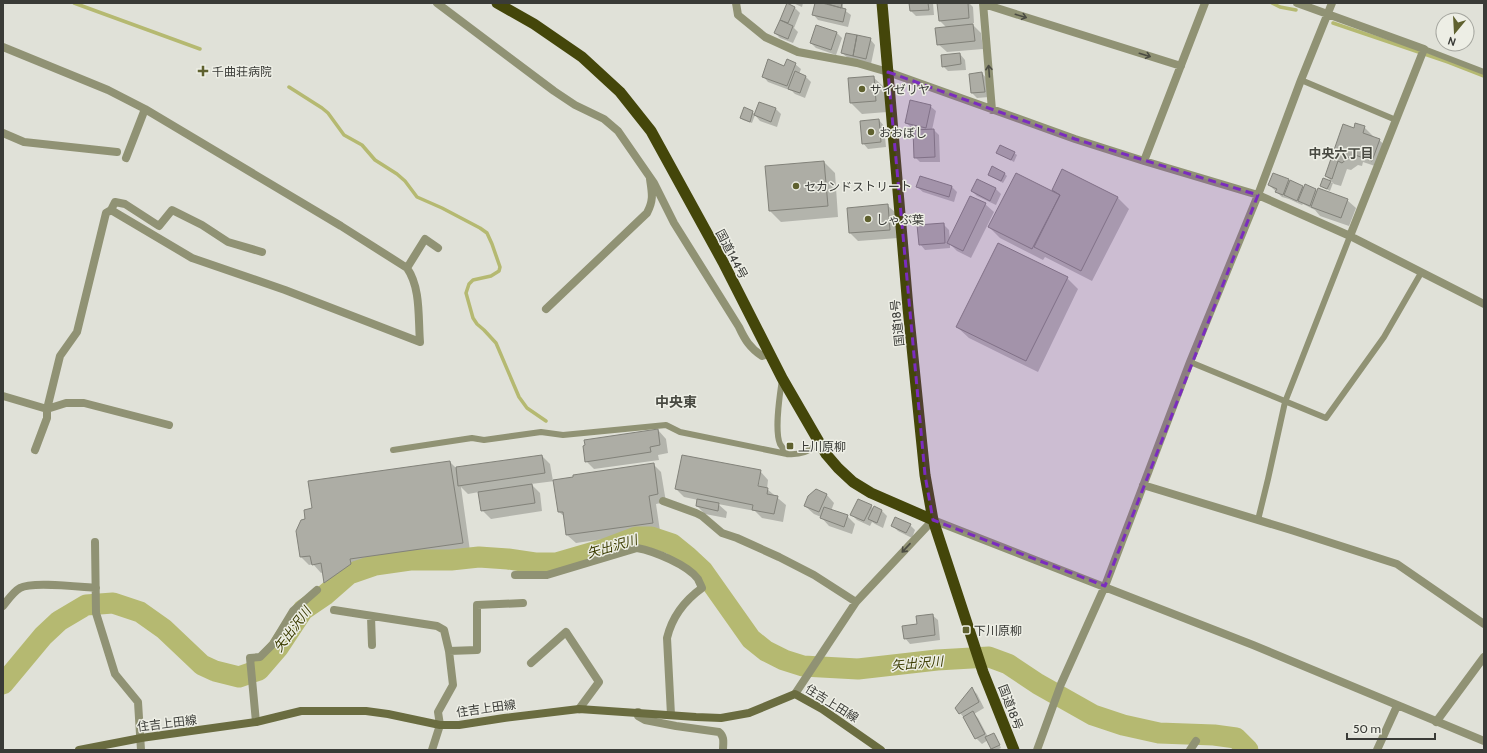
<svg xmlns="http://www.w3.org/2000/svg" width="1487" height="753" viewBox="0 0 1487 753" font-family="Cabin,'Noto Sans JP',sans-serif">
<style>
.shadow{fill:#0003;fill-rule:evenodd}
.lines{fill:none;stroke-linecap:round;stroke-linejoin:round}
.stream{stroke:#b5b971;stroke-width:3.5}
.river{stroke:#b5b971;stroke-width:21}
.building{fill:#adada5;stroke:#82827a}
.service{stroke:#909274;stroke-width:6}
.minor{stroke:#909274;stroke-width:8}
.tertiary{stroke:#909274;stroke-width:8}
.secondary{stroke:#6a6c40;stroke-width:8}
.trunk{stroke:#44460a;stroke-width:11}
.oneway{stroke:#4b4c43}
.marked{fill:#7b2cbf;fill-opacity:0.2;stroke:#7b2cbf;stroke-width:3;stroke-dasharray:8 5;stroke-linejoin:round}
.poi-dot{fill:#5f612f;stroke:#edeee5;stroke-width:1.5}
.labels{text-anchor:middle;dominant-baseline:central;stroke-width:3;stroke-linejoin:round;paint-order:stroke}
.poi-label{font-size:12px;fill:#3a3b37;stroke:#edeee5;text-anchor:start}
.street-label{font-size:12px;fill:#3a3b37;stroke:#edeee5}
.neighbourhood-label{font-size:13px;font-weight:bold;fill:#484941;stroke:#edeee5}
.water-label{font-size:13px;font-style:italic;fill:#3b3c01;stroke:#edeee5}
.quarter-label{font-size:14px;font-weight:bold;fill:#484941;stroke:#edeee5}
</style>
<rect width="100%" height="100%" fill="#e0e1d8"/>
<!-- shadow -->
<path class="shadow" d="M793,3H803L802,7Z
M816,3L828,6L826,3H843V9L851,15L848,27L818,20L813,14Z
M910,3H933L934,15L916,16L911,11Z
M949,3H969L973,7L974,23L972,24L981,33L983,49L947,52L938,44L947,28L940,21L938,4Z
M787,4L795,8L800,13L794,28L798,32L793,43L780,38L775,33Z
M817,26L837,33L842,38L836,55L816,48L811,43Z
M870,39L875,45L871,64L848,58L842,53Z
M960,54L965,60L966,70L948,71L943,66Z
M795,64L801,69L799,74L806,77L811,82L805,98L795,94L792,91L768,82L763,76Z
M982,73L987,79L989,97L977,98L972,93Z
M873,77L885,88L887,112L862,114L851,103Z
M760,103L776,109L781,114L777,127L760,121L755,115L752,123L743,120L741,118L744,108L755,114Z
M930,106L936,111L932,130H934L939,135L940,162H920L915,157L919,130L912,128L906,123Z
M879,120L884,126L886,147L868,149L863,143Z
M1364,127L1373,136L1372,137L1379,140L1388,148L1381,168L1363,162L1362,166L1358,165L1351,170L1347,169L1341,186L1334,184L1326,176L1354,129Z
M998,153H1014L1017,155L1014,162Z
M824,162L835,173L838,217L781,222L770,211Z
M1063,170L1118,198L1129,209L1092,281L1045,257L1043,260L1000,238L989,227L1052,192Z
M1004,173L1007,176L1003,183L989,175Z
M977,180L996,189L1001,194L996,205L977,196L972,191Z
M1288,180L1304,188L1305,186L1318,191L1347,200L1356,208L1349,226L1320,216L1315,210L1303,204L1302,205L1289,199L1282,197L1269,185Z
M1324,180L1333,183L1330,191L1321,186Z
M917,187H952L957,192L954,202L923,192Z
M985,204L994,212L971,258L957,251L950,244V248L925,250L920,244L943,224L949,230L950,241Z
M887,205L896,213L898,238L858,241L850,233Z
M1067,278L1078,289L1038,372L969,338L957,327Z
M658,430L666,439L668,453L658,455L659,460L594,469L586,461Z
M542,456L550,464L553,481L653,464L661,472L666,502L656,504L660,531L576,543L567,535L565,517L559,512L555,481L531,484L540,493L542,511L491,519L482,510L479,492L468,494L461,487L470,551L358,567V572L333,590L325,582L324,572L321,573L313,564L309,565L301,557L450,462L456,468Z
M760,471L768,480L767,489L786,505L783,522L762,518L755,511L718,504L727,512L726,518L705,514L697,506L698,500L684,497L676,489ZM758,476H760L758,491Z
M826,494L834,503L831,511L847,516L855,524L852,534L829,526L821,517L814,514L805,506Z
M871,506L874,509L882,511L887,516L883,528L875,524L872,522L870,526L857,520L852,515Z
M892,525H910L915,530L912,538L898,531Z
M932,615L938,620L940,640L910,644L905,638Z
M972,689L977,694L984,708L974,714L978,718L988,737L994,734L996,736L1001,748L997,750L992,749L988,740L982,744L976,738L965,719L960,713Z"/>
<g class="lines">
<!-- stream -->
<path class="stream" d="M74,3L200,49
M1272,3L1280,7L1296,10
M1333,23L1448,62L1484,76
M289,87L322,108L328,113L344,135L362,145L375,160L397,174L405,181L417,197L442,208L480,228L487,233L492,244L500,267L499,271L491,276L473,280L469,284L466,293L473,318L477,324L484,330L496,343L519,397L527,408L546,421"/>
<!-- river -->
<path class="river" d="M3,684L43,636L59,621L86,605L113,603L140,612L164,629L202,665L215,671L239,677L259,670L278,648L303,610L325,595L349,574L375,565L410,560H451L479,557L508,559L535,563H556L604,549L636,537H651L672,544L688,557L703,571L751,639L766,651L784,660L803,666L858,669L937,660L989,657L1008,664L1038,684L1093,715L1123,725L1159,733L1214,735L1236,738L1248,750"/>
</g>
<!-- building -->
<path class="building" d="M787,3L795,7L788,23L780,20Z
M815,3H822L846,9L843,22L812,15Z
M825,3H842L841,8Z
M909,3H928L929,10L910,11Z
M937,3H968L969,18L939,21Z
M780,20L793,26L788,39L774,33Z
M973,24L975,41L937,45L935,28Z
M816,25L837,32L831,50L810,43Z
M846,33L857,35L853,56L841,53Z
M857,35L871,38L866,59L853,56Z
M960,53L961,64L942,67L941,55Z
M768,59L784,66L787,59L796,63L787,86L762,77Z
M795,71L806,76L800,93L788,89Z
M982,72L985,92L971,93L969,74Z
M874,76L876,101L850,103L848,78Z
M910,100L931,105L926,128L905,123Z
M759,102L776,108L771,122L754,115Z
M744,107L753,111L750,122L740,118Z
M879,119L881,142L862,144L860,121Z
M1355,123L1365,126L1363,133L1380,139L1372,161L1355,155L1353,159L1349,157L1342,163L1338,161L1332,179L1325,176L1343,124L1354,128Z
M934,129L935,157L914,158L913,130Z
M1000,145L1015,152L1011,160L996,153Z
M824,161L828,206L769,211L765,166Z
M992,166L1005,173L1001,181L988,175Z
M1062,169L1118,197L1081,271L1034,247L1060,195L1052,190Z
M1016,173L1060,195L1032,249L988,227Z
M1273,173L1289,179L1283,195L1275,192L1277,189L1268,185Z
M920,176L952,186L949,197L916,187Z
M1323,178L1331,181L1327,189L1320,186Z
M977,179L996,188L990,201L971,191Z
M1290,180L1303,186L1297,201L1284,195Z
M1305,184L1316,189L1310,206L1298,201Z
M1318,188L1348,199L1341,218L1311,207Z
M970,196L986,203L963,251L947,243Z
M888,204L890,230L849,233L847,208Z
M944,223L945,243L919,245L917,225Z
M998,243L1068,277L1026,361L956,327Z
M658,429L660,445L650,447L651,452L585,462L583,446L585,445L584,440Z
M542,455L545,473L458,486L456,467Z
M682,455L761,470L758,486L768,488L767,494L778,496L774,514L752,510L753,505L675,489Z
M450,461L463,543L350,559L351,564L324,583L321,563L312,565L310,556L300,557L296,531L301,520L305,519L304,510L312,508L308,481Z
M654,463L658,494L649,496L653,523L566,535L563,512H558L553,480L573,477V475Z
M532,484L535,503L481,511L478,492Z
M816,489L827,494L819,512L804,506L808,496Z
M697,499L719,503L718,511L696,506Z
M858,499L872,505L864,521L850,515Z
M874,506L882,510L877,523L868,519Z
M824,507L848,515L844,527L820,518Z
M895,517L911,524L906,533L891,526Z
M933,614L935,635L904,639L902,626L917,624L916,616Z
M972,687L979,702L959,714L955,708Z
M973,711L985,734L975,739L963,717Z
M994,733L1000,745L991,749L985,737Z"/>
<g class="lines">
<!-- service -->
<path class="service" d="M1424,49L1484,72
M1301,80L1396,120
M1190,362L1326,418L1384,337L1421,273
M782,379C780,394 774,430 780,444C782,447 785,451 787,454
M393,450L472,438L484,440L541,432L563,435L666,425L680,432L787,454C802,455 807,452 819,443
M1258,520L1268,479L1285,402L1350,236"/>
<!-- minor -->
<path class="minor" d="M437,3L554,91L575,105L604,119L618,131L654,183L674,223L739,327C745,340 750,348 762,356L769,354
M736,3L738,15L765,37L798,52L857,63L888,72L1075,139L1144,161L1258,195L1350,236L1484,304
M983,3L992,110
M1297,3L1424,49L1350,236
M984,4L1181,66
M3,47L108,90L145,109L341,226L407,268C421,288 418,318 420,342L285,290L192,258L111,210L106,213L77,332L60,356L47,409V418L35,450
M3,133L24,142L117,152
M126,158L145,109
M1144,161L1205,3
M111,210L115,202L125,204L159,226L172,210L202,225L228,242L262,252
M407,268L425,239L438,248
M546,309L647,213C654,200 652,193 650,179
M3,396L47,409L66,403H84L169,425
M1143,485L1291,530L1397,564L1484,624
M663,501L696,513L702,516L722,533L737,538L779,557L814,575L856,602
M95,542L96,613L115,674L138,702L141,750
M515,575H547L637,548C654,551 688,565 698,579C699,582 701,585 702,588C684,601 672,617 667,638L671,715
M3,606C8,600 13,592 20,588C32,581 80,587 96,588
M334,610L437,626L444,630L449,651L453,685L438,712L440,725L432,750
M371,617L372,645
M449,651L477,650V605L523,603
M531,663L566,632L599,682L579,709
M795,694L856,602L933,520L1253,645L1484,741
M638,712V716L645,720L676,726L719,732C725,737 723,743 723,750
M256,722L250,658L260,657L273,644L293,611L317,590
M1037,750L1061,684L1105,586L1190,362L1258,195L1301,80L1332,3
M1190,750L1196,741
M1377,750L1397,706"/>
<!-- tertiary -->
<path class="tertiary" d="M1436,722L1484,657"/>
<!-- secondary -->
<path class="secondary" d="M79,750L141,738L256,722L301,711H366L388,714L440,725H459L504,718L579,709L696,717L721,718L749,713L795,694L822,709L881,750"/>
<!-- trunk -->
<path class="trunk" d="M497,3L534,24L582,57L620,92L651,131L723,262L782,378L826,454L838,468L853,482L871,493L933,520
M882,3L908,308L925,475L933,520L983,672L1014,750"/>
</g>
<!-- one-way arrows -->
<defs><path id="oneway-shaft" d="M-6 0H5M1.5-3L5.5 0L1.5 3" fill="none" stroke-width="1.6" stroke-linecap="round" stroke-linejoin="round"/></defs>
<g class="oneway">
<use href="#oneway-shaft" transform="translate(1021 16) rotate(17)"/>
<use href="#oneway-shaft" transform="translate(1145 55) rotate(17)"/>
<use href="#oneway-shaft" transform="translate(989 71) rotate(-94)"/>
<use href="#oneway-shaft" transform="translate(906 548) rotate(133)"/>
</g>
<!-- marked area -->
<path class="marked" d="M888,72L1075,139L1258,195L1105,586L933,520L925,475Z"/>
<!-- markers -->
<g class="poi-dot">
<path d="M201 65h4v4h4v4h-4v4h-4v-4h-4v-4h4z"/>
<circle cx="862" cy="89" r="4"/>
<circle cx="871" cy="132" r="4"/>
<circle cx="796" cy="186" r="4"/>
<circle cx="868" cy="219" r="4"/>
<rect x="786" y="442" width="8" height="8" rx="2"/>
<rect x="962" y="626" width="8" height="8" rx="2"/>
</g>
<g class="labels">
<!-- poi labels -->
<g class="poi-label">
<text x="212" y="71">千曲荘病院</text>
<text x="870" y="89">サイゼリヤ</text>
<text x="879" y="132">おおぼし</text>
<text x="804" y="186">セカンドストリート</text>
<text x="876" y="219">しゃぶ葉</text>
<text x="798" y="446">上川原柳</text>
<text x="974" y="630">下川原柳</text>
</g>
<!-- street labels -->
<g class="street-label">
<text transform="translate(732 254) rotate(62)">国道144号</text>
<text transform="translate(897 323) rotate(-96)">国道18号</text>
<text transform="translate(832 703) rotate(32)">住吉上田線</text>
<text transform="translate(1011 707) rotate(69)">国道18号</text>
<text transform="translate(486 708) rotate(-8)">住吉上田線</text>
<text transform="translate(167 723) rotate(-7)">住吉上田線</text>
</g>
<!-- neighbourhood labels -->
<g class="neighbourhood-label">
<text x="1341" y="153">中央六丁目</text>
</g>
<!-- water labels -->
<g class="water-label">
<text transform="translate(612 546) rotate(-16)">矢出沢川</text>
<text transform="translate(292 629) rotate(-53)">矢出沢川</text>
<text transform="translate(917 663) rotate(-5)">矢出沢川</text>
</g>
<!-- quarter labels -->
<g class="quarter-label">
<text x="676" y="402">中央東</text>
</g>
</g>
<!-- border -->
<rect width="1487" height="753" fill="none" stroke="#3a3b37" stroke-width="8"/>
<!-- north arrow -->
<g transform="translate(1455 32) rotate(198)"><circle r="19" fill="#edeee5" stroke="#a5a69f"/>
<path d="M0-3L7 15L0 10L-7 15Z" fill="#5f612f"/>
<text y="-6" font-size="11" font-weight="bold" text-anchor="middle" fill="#3a3b37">N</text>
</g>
<!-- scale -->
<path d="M1347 733v6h88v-6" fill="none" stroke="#3a3b37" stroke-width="2"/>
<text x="1353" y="733" font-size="12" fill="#3a3b37" stroke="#edeee5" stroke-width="3" paint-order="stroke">50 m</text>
</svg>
